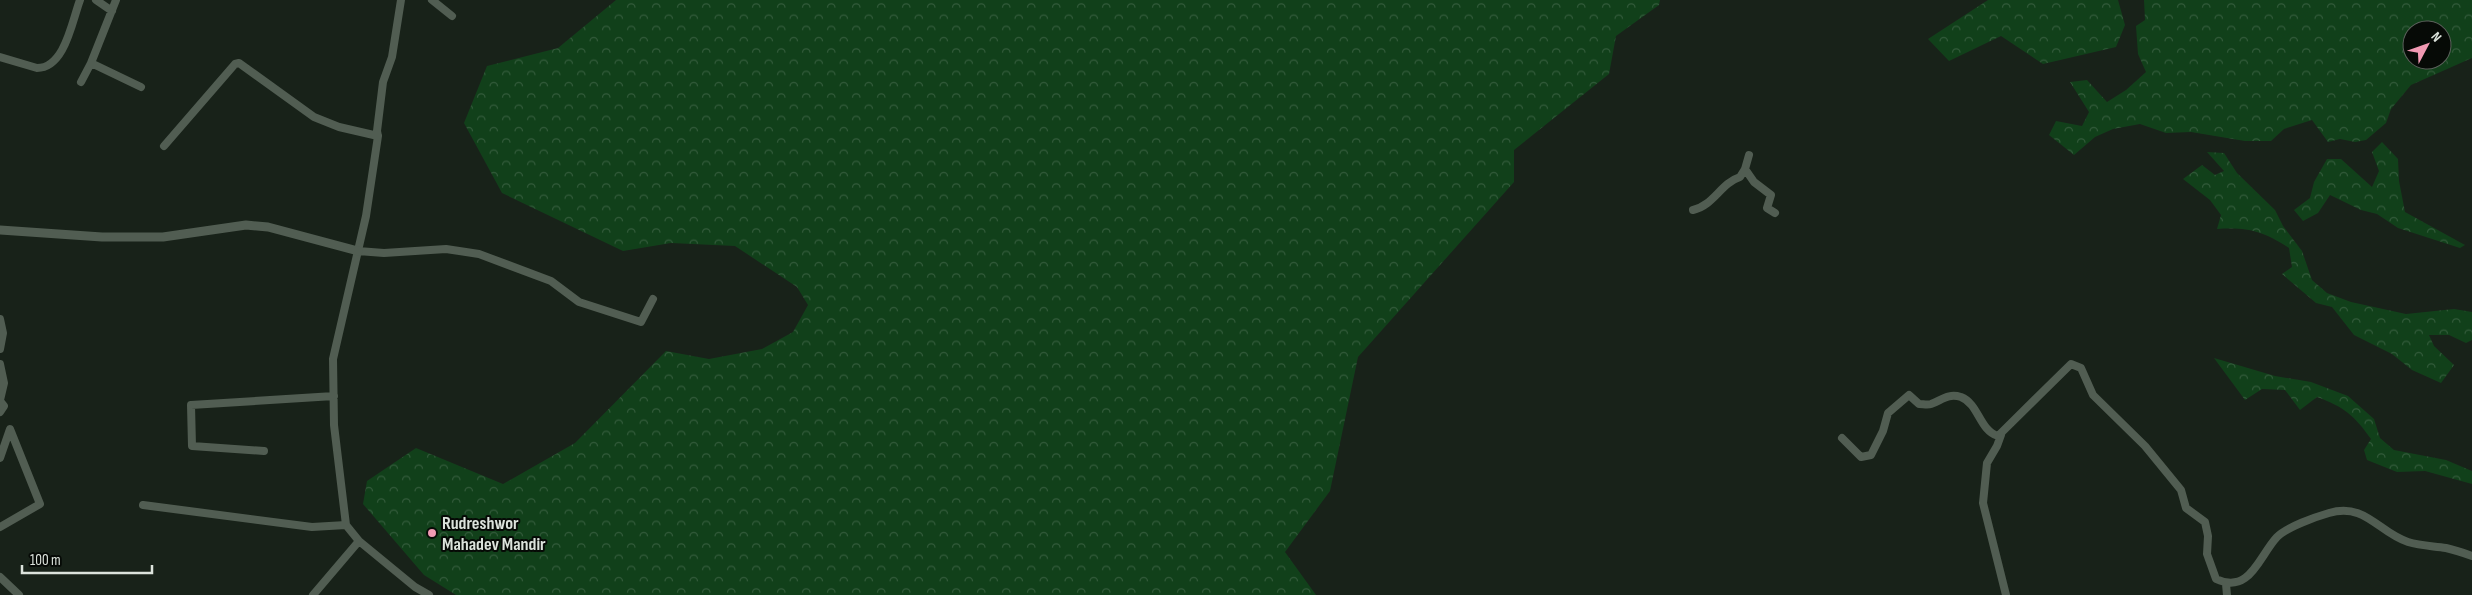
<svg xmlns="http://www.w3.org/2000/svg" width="2472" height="595" viewBox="0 0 2472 595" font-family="'Sofia Sans Condensed',sans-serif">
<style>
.forest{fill:url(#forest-crowns);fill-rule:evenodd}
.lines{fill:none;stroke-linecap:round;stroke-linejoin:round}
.minor{stroke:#515d52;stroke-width:8}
.tertiary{stroke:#515d52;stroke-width:9}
.poi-dot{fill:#f19ab3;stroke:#060a06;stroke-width:2}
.labels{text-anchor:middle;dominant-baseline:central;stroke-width:4;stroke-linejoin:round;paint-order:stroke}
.poi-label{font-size:18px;font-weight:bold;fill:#dce3dc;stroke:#060a06;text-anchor:start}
</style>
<defs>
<pattern id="forest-crowns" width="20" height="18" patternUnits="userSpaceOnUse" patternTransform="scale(1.25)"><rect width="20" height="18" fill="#11401a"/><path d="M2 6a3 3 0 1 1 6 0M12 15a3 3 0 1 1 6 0" fill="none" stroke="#335b3b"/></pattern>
</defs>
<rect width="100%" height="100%" fill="#182219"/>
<!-- forest -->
<path class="forest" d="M616,0H1660L1659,5L1616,36L1609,74L1514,150V182L1358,357L1330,491L1285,552L1316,595H456L424,575L363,504L367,481L416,448L503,484L575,443L666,351L709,359L762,349L793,332L808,305L797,287L735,246L671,243L623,251L502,193L464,123L487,66L558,48Z
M1988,0H2118L2125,25L2116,47L2043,64L2001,36L1949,61L1928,39Z
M2144,0H2472V58L2411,85L2391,109L2386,123L2366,140L2355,142L2340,139L2328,142L2312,120L2284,129L2271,141H2245L2191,132L2166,133L2140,124L2113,129L2095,137L2074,155L2049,135L2056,121L2082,126L2089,112L2070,82L2087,80L2107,102L2126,90L2146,72L2138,54L2136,26L2145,20ZM2412,30H2442V60H2412Z
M2382,142L2398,159L2399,181L2405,212L2465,245L2460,248L2398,228L2377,214L2361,210L2330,195L2318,213L2303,221L2294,210L2310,198L2314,182L2327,159H2341L2372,187L2379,171L2372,152Z
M2207,152L2224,153L2237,173L2275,210L2283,226L2302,251L2312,280L2327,293L2351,302L2406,314L2454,309L2472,312V340L2466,343L2449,335H2429L2434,346L2454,365L2441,383L2412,370L2392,354L2354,335L2332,307L2316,303L2282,274L2292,267L2289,248C2263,231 2248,227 2217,229L2221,215L2210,200L2183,179L2202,165L2215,175L2224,171Z
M2214,358L2275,376L2311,382L2348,396L2374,419L2380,438L2394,450L2446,460L2472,471V484L2425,471L2397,472L2367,460L2364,450L2371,439C2354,415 2344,407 2317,397L2300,410L2285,390L2262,389L2245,400Z"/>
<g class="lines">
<!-- minor -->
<path class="minor" d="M96,0L112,11
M116,0L91,63L141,87
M401,0L392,57L383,82L377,131L378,136L366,216L333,359L334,425L346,525L359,541L415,587L429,595
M432,0L452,16
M0,57L37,68C65,68 72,21 80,0
M81,82L91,63
M164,146L235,64L239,63L314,117L339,127L378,136
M1745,169L1754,182L1771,195L1767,208L1775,213
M1693,210C1713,206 1721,183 1740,177L1745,169L1749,155
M358,251L384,253L446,249L479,254L551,281L579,302L641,322L653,299
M0,319L3,333L0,349
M0,364L4,383L0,400
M0,401L4,406L0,412
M2001,435L1997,446L1987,463L1983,503L2006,595
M1842,438L1861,457L1871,455L1883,431L1888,413L1909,395L1919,404C1923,404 1928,405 1931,404C1942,400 1948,393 1961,397C1979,404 1979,430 1998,436L2071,364L2081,368L2093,395L2145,446L2181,490L2186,508L2205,522L2208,536L2207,554L2216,579C2250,595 2259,556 2277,537C2287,527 2315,517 2329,513C2365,502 2379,533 2408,542C2421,546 2434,546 2446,548C2455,550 2464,553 2472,556
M264,451L192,446L191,405L334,396
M0,458L10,429L40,504L0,527
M143,505L312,527L346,525
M0,577L19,595
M2226,584L2227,595
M313,595L359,541"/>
<!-- tertiary -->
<path class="tertiary" d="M0,230L102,237H163L246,225L268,227L358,251"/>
</g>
<!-- markers -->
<circle class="poi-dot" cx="432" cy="533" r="5"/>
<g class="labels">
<!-- poi labels -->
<g class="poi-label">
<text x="442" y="523">Rudreshwor<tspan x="442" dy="21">Mahadev Mandir</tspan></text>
</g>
</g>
<!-- north arrow -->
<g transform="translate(2427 45) rotate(49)"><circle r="24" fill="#060a06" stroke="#5c615c"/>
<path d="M0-4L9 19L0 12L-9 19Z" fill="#f19ab3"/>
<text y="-8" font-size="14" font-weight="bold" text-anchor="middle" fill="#dce3dc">N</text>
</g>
<!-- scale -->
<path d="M22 565v8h130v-8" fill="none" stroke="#dce3dc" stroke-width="2.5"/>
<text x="30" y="565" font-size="15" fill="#dce3dc" stroke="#060a06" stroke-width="4" paint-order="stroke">100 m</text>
</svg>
